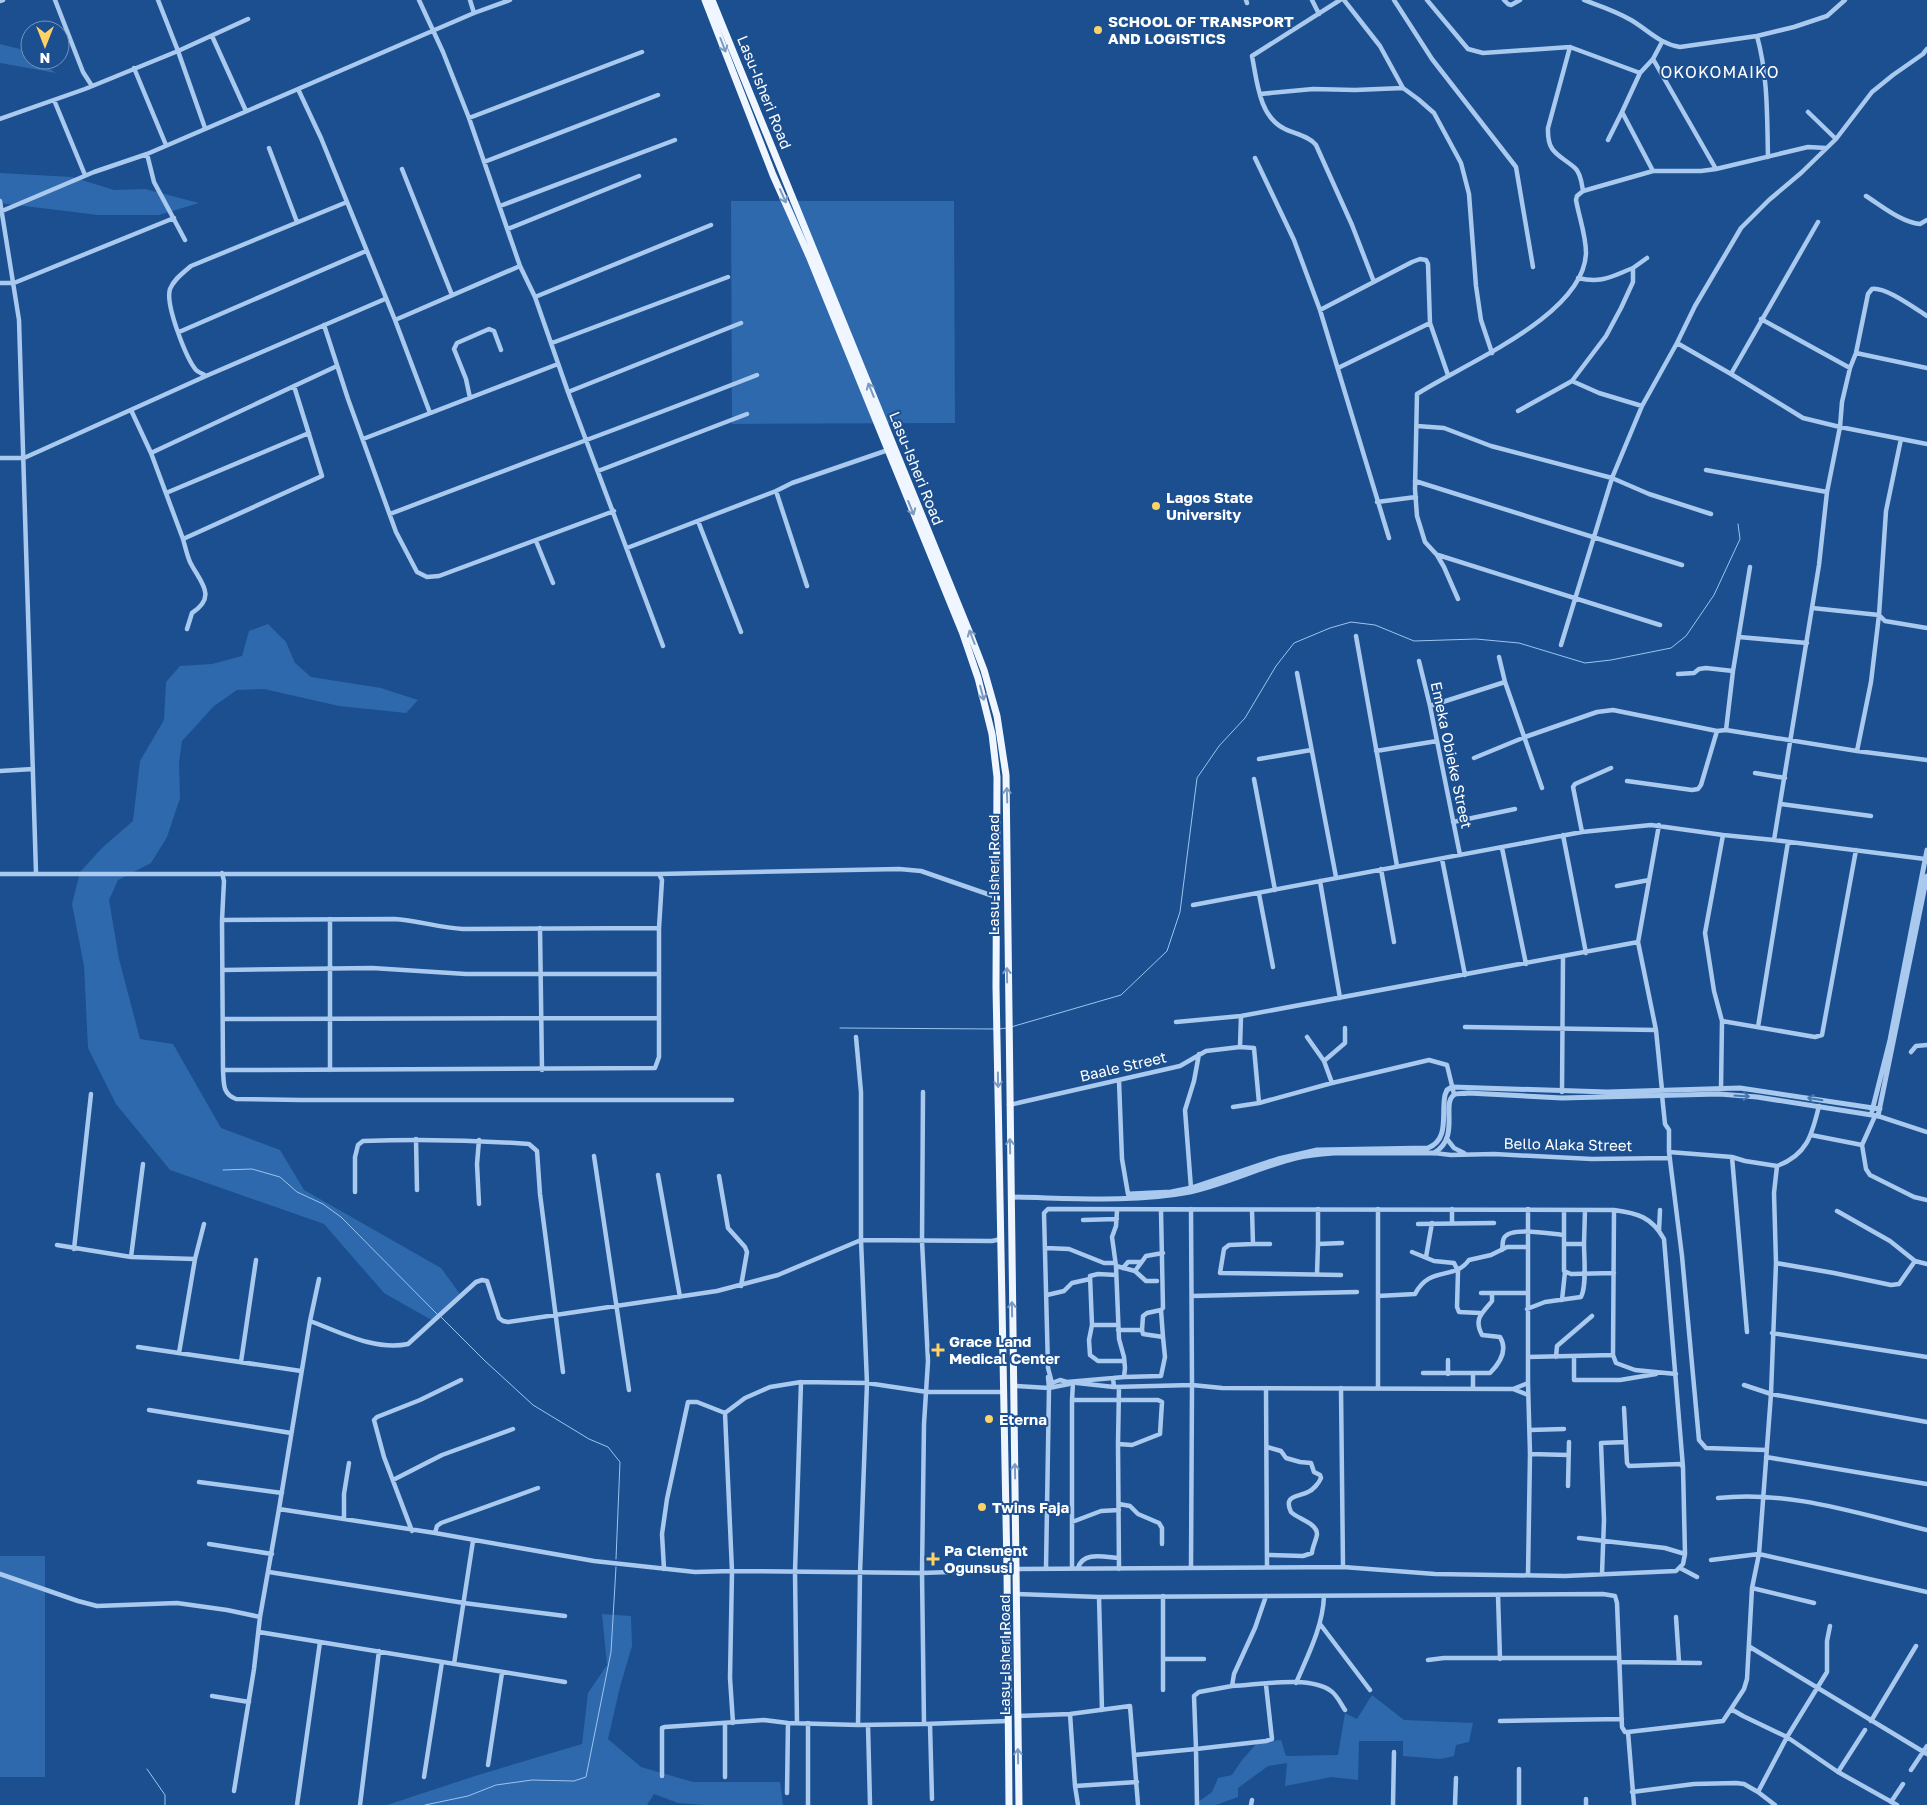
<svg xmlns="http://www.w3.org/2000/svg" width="1927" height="1805" viewBox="0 0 1927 1805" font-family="'Golos Text',sans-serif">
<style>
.green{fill:#2e69ad}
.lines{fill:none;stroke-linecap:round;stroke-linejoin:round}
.stream{stroke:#9cc4f0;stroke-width:1}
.minor{stroke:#a9c9ee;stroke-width:4.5}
.tertiary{stroke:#a9c9ee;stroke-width:5}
.primary{stroke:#f0f6ff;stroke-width:7}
.oneway{stroke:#7b9ac1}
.oneway2{stroke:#4674ac}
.poi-dot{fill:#ffd166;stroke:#1b4f8f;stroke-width:2}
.labels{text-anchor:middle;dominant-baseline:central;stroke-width:4;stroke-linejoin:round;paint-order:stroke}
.poi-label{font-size:15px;font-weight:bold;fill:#fff;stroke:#1b4f8f;text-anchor:start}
.street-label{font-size:15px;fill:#fff;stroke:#1b4f8f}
.neighbourhood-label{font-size:16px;letter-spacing:1px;fill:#fff;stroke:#1b4f8f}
</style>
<rect width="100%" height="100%" fill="#1b4f8f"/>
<!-- green -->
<path class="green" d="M0,44L20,49L30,55V60H37L56,73L0,63Z
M0,173L72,177L114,190L145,189L199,203L159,215H98L0,203Z
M731,201H954L955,423L732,424Z
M268,624L286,642L295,663L311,677L381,688L418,700L406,713L339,706L264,689L237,690L214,706L182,741L179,763L180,798L167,837L151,863L118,880L109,900L119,959L140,1039L173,1044L221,1128L280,1150L304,1190L441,1268L460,1294L435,1322L384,1293L324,1224L170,1170L116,1104L88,1048L84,966L72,904L80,872L103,847L133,821L140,761L164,720L166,682L180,666L212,664L242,656L249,631Z
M0,1556H45V1777H0Z
M602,1614L631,1616L632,1646L620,1687L608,1739L641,1767L693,1782H780L783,1805H705L678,1803L654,1794L647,1805H387L478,1775L582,1744L588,1693L607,1665Z
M1372,1695L1404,1720L1473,1723L1469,1742L1456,1745L1454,1756L1440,1759L1403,1756V1741H1359L1358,1780L1332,1777L1285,1786L1287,1763L1268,1766L1238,1788V1797L1216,1805H1194L1212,1792L1218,1778L1232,1775L1242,1760L1258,1742L1281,1740L1286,1756L1338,1755L1345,1713L1357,1719Z"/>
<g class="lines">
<!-- stream -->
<path class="stream" d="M1011,1027L1121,995L1167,951L1180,912L1197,778L1219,746L1245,718L1276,666L1294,643L1330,628L1351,622L1375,625L1414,641L1476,639L1519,643L1585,663L1611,660L1671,648L1686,636L1714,595L1740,539L1738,524
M840,1028L995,1029
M999,1029L1007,1028
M223,1170L252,1169L280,1177L297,1192L323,1204L341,1217L438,1315
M441,1317L484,1360L533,1405L589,1439L608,1447L620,1462L616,1559
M147,1769L165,1795V1805
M425,1805L468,1796L496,1785L532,1780L574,1781L586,1777L611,1652L616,1567"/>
<!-- minor -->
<path class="minor" d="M55,0L83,72L92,86
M419,0L443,52L469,118L520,266L535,297L568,392L663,646
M470,0L474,13
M1246,0L1247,3
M1312,0L1319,14
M1340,0L1252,56C1257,81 1259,117 1285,129C1295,134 1309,136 1316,145L1352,225L1374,282
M1344,0L1380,46L1403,88L1418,99L1434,113L1461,163L1469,194L1476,286L1481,320L1492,353
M1394,0L1432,59L1516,167L1533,267
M1427,0L1468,49L1483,53L1570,47L1640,73
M1504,0L1508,4L1511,5L1520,0
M1584,0C1600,6 1616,11 1631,20C1648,30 1660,44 1680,47L1757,36L1794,27L1827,16L1845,0
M0,1L3,0
M212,36L246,111
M1757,36C1768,76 1767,116 1768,157
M1570,47L1548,128C1547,154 1559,154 1575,168C1581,173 1582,185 1583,191
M1653,59L1716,169
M134,68L166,145
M1260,94L1313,89L1355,90L1403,88
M54,100L85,175
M1808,112L1836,139
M469,118L642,52
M0,119L85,89L178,51L158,0
M205,128L178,51L248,19
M1608,140L1622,112
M269,148L297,222
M147,154L154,182L185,240
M1255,158L1294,240L1320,310L1389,538
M484,162L658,95
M402,169L452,295
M1653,171L1622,112L1640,73L1653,59L1662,42
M1866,196C1882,206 1901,222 1920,224L1927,220
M0,201L19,320L36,873
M347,202L191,266C183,273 174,279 170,289C165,304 186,358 196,370C198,372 203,374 206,376L385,299
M500,206L675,140
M2,211L94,172L147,154L298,89
M508,229L639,176
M1578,278C1602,284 1612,276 1633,268
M0,283H14L174,218
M535,297L711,225
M1320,310L1412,262L1420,259L1426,260L1428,264L1430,323L1448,375
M1761,319L1850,368
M395,320L520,266
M324,325L348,399L396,532L417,572L427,577L439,576L614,511
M179,332L366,251
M552,343L728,277
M1677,343L1731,374L1803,418L1840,427L1927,444
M1856,353L1927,368
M1338,368L1430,323
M1731,374L1818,222
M1572,381L1599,393L1642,406
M294,386L322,476L183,539L151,453L337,366
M568,392L741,323
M470,398L466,379L454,349L457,343L489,329L494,331L501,350
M131,410L151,453
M1518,411L1572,381L1606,336L1621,308L1633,282V268L1647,258
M430,413L395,320L321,138L298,89L474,13L510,0
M1417,426L1444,428L1491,446L1612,478L1649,494L1711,514
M363,439L558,364
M0,458H24L206,376
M1706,470L1827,492
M598,471L747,414
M1415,481L1682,565
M776,491L807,586
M166,493L309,433
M1377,502L1416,497
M390,514C512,467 635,423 757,375
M698,521L741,632
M183,539C185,546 187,555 190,562C200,582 218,596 192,613L187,629
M536,541L553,583
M627,548L776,491L792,483L888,450
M1438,555L1660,625
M1458,599L1444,567L1437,555L1425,542L1417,516L1415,489L1417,394C1463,364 1584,316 1586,253C1586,235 1579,217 1576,200L1577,196L1583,191L1653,171H1701L1716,169L1808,147L1826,148
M1812,608L1879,615L1885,621L1927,628
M1356,636L1397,866
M1739,637L1807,643
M1561,645L1612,478L1642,406L1677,343L1695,306L1741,228L1769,200L1801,173L1836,139L1872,92L1893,75L1923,54L1927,49
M1499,657L1505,682
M1419,661L1430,706L1460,855
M1297,673L1336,877
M1678,674L1694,673L1699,669L1706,668L1733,671
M1430,706L1505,682L1542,788
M1726,730L1733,671L1750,567
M1376,751L1437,741
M1857,751L1871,682L1879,615L1886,511L1901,439
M1474,758L1525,737L1597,712L1613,710L1717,731L1726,730L1857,751L1927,760
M1259,759L1311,750
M0,771L33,769
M1755,773L1785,778
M1254,779L1275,890
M1627,781L1692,790L1698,789L1701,785L1717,731
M1781,804L1871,816
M1453,822L1515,809
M1659,825L1638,942L1656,1030L1662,1090
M1582,832L1573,787L1575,784L1611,768
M1563,835L1586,953
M1774,840L1819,565L1827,492L1840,427L1842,402L1850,368L1856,353L1868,294L1872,289C1886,287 1914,308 1927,316
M1502,848L1526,964
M1442,859L1465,975
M1381,869L1394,942
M222,873L224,881L222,920L223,1070H261L655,1068L659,1057V928L662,880L659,874
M0,874H659L899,869L921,871L996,897
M1320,881L1340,998
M1617,886L1649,880
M1259,894L1273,967
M1193,905L1582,832L1651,825L1723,835L1774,840L1925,859
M330,919V1070
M222,920L394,919C417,920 439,928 463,929L659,928
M540,928L542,1070
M223,970L372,968L466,974H659
M223,1019L659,1018
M1722,1021L1815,1037L1822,1035L1856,850
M1176,1022L1241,1016L1638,942
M1465,1027L1656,1030
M1758,1027L1788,842
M856,1037L861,1092V1240L867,1383L860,1573L858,1725
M1307,1037L1324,1061
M1240,1047L1241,1016
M1911,1052L1916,1046L1927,1045
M223,1070C224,1083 222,1094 236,1099L301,1100H732
M1119,1081L1122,1159L1128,1194
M1332,1083L1324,1061L1345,1043V1028
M1721,1088L1722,1021L1714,991L1705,933L1723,835
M923,1092L922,1241L928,1361L924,1424L922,1573L924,1724
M1562,1092L1563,957
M1662,1095L1665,1124L1669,1130V1152L1682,1256L1699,1440L1706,1448L1766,1450
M1009,1105L1180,1066L1206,1051L1240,1047L1254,1048L1259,1103
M1233,1107L1259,1103L1332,1083L1429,1060L1447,1065L1454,1094
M1878,1116L1927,1132
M1811,1135L1862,1145L1875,1116
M416,1139L417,1190
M1447,1139L1454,1148L1464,1153
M479,1140L477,1164L479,1204
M1862,1145L1866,1169L1870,1175L1914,1197L1927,1200
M1669,1152L1732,1157L1747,1332
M1434,1153L1451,1155L1494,1154L1592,1159L1670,1158
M594,1156L629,1390
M1732,1157L1745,1161L1777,1166
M658,1175L680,1297
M719,1176L728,1228L745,1247L747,1252L741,1286
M1191,1188L1185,1110L1194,1081L1199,1054
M355,1192V1157L358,1145L363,1141C419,1139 474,1140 529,1144L537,1151L540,1194L563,1372
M1191,1209L1192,1385L1191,1568
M1318,1209V1244L1342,1243
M1452,1209V1223
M1252,1210L1253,1244H1270
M1564,1210V1271L1571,1274L1614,1273
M1837,1211L1890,1241L1915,1261L1927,1264
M1083,1220L1117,1219
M1418,1224L1494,1223
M1659,1231L1660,1210
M1253,1244L1229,1245L1224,1249L1220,1273L1341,1275
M1564,1244H1584L1585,1210
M57,1245L131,1257L195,1259
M1046,1248L1069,1249L1104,1263H1115
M74,1249L91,1094
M1502,1250C1503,1246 1502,1241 1504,1238C1510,1226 1552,1234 1564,1235
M1412,1252L1434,1261L1454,1263L1458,1271L1457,1307L1459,1312L1480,1313
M131,1257L143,1164
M1426,1257L1432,1223
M1776,1263L1834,1273L1891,1285L1899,1284L1915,1261
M1116,1266L1135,1271L1146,1256L1163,1253
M1123,1268L1128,1262H1141
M1135,1271L1146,1281H1157
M1317,1274L1318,1244
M1116,1275L1098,1274L1090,1276L1092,1325L1089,1340L1090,1355L1098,1361H1124
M1481,1293H1527
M1047,1295L1064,1291L1072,1283L1090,1279
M1192,1296L1357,1292
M1378,1296L1415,1294C1430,1265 1454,1281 1469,1260L1491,1255L1507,1247H1528
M1562,1300L1565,1272
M1527,1309L1545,1302L1581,1297C1587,1286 1584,1257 1584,1244
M1161,1310L1163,1337
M310,1321L319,1279
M1092,1325H1118
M1118,1330H1142L1143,1316L1147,1313L1161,1310L1163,1308L1161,1211
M1772,1333L1927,1357
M138,1347L301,1371
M179,1353L195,1259L204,1224
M1613,1355L1614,1210
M1528,1357L1613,1355L1616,1363L1635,1370L1676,1374
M1556,1357L1557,1346L1592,1316
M1574,1357V1380H1620L1656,1374
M1448,1360V1374
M241,1362L256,1260
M1423,1373H1490C1500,1363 1508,1350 1500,1337L1482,1335C1473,1318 1483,1313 1492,1301V1293
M1124,1377L1161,1376L1165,1357L1163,1337L1143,1334L1142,1330
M1113,1378L1067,1382L1060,1380L1052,1383L1048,1368L1044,1213L1048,1209L1614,1210C1637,1213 1652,1217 1664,1239L1683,1467
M1077,1383L1114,1387L1192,1385L1222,1388L1513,1389L1528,1395
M1744,1385L1771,1394L1927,1422
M1014,1386L1049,1388L1069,1384
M1114,1387L1113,1378L1124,1377L1125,1368L1124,1357L1119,1339L1116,1266L1112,1237L1116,1226L1117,1211
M1378,1387V1209
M1266,1388L1267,1567
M1341,1388L1343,1567
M1473,1388V1374
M1513,1389L1528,1383
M1072,1400H1158L1162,1402L1160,1434L1132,1445L1118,1444
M149,1410L291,1433
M1530,1430L1564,1429
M1267,1447L1281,1451L1286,1458L1300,1462L1311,1463L1314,1472L1320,1475L1321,1478C1319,1483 1313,1490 1308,1492C1298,1497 1283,1495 1291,1512C1298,1519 1317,1523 1317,1534C1317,1538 1312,1548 1312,1553L1303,1556L1268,1555
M1530,1454L1568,1455
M1766,1457L1927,1484
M393,1480L442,1455L513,1429
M199,1482L282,1493
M1568,1486L1569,1442
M1718,1498C1789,1490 1859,1514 1927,1530
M1119,1504L1130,1506L1138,1514L1159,1523L1162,1528V1544
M279,1509L435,1533L594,1561L695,1572L732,1571L922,1573L1007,1570
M344,1519V1494L349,1463
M1072,1522L1101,1511L1119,1510
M412,1531L384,1457L374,1420L377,1417L420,1400L461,1380
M435,1533L437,1526L441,1523L538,1488
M1579,1538L1665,1548L1685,1554
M209,1544L272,1554
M1711,1560L1759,1554L1927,1592
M1046,1568L1049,1388L1048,1377
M1072,1568V1400L1073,1383
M1078,1568C1083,1551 1104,1557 1119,1558
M1680,1568L1697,1577
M664,1569L662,1534L667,1499L688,1402H697L725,1413
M1017,1569L1343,1567L1435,1574L1565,1576L1676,1571L1683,1564L1685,1554L1683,1467L1680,1464L1629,1466L1627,1463L1624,1408
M1119,1569L1118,1444L1119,1387
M269,1572L464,1603L565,1616
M0,1574L78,1601L97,1606L177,1603L227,1610L260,1617
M1602,1574L1604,1520L1601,1443L1626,1442
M1528,1575L1530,1454L1528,1383V1209
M1752,1588L1814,1603
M1017,1594L1099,1597L1603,1594L1615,1596L1617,1603L1622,1727L1625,1732H1628L1634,1805
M1498,1595L1500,1659
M1099,1597L1102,1710
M1676,1617L1679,1662
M1320,1624L1370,1690
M259,1632L565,1682
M1750,1647L1927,1754
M1163,1659H1204
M1428,1660L1444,1658H1619
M1619,1662L1700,1663
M454,1664L473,1541
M1296,1683C1308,1655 1323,1626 1324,1596
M1232,1686C1259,1685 1309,1675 1331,1691C1337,1695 1341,1704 1345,1710
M1163,1690V1596
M212,1696L249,1702
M1731,1709L1744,1689L1747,1679L1752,1588L1759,1554L1771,1394L1776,1263L1774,1193L1777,1166C1807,1155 1812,1135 1819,1106
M1070,1714L1075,1786L1078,1805
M1018,1716L1070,1714L1130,1706L1134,1755L1196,1749L1194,1696L1199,1692L1232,1686L1234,1674L1255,1628L1266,1596
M1500,1721L1622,1719
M1871,1721L1916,1646
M725,1723V1777
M733,1723L730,1678L732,1571L725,1413L745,1398L770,1387L801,1382L867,1383L927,1392H1004
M797,1723L795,1572L801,1382
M930,1724L932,1799
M868,1725L870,1804
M1628,1732L1723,1721L1731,1709L1743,1716L1787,1737L1838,1772L1897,1805
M1134,1755L1138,1805
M488,1765L502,1673
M1519,1769V1805
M1911,1770L1927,1746
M1838,1772L1865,1730
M662,1776V1728L665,1727L764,1720L788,1723L858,1725L924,1724L1008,1721
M424,1777L442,1662
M1075,1786L1137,1782
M234,1791L254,1669L260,1617L279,1509L310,1321C340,1332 375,1351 408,1344L476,1282L482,1280L487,1281L499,1318L503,1321L508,1322L717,1291L778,1275L861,1240L992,1241L1001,1239
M1632,1792L1694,1784L1736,1783L1744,1784L1758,1792L1787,1737L1827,1672V1641L1830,1626
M1758,1792L1775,1805
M787,1793L788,1723
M1891,1802L1903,1784
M297,1805L320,1642
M360,1805L379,1651
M808,1805V1723
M1197,1805L1196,1749L1266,1741L1272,1739L1266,1685
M1251,1805L1252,1800
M1393,1805L1394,1752
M1455,1805L1456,1778
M1586,1805V1799"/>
<!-- tertiary -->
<path class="tertiary" d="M1872,1111L1890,1040L1927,850
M1129,1194L1171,1192L1191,1188L1278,1159L1317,1150L1428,1148C1450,1139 1441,1114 1445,1095L1447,1090L1452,1087L1607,1092L1740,1088L1880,1109
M1011,1197C1070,1198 1132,1203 1190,1192C1226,1184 1260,1167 1296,1158C1308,1155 1321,1154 1334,1153H1434C1462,1137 1439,1100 1456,1094C1459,1093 1464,1094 1468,1093L1562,1098L1719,1094L1757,1097L1878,1116L1927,876"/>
<!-- primary -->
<path class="primary" d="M705,0L773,175L809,256L963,634L978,678L992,734L997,777L996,987L1007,1570L1009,1805
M712,0L969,631L984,670L997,716L1006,775L1019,1805"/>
</g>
<!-- one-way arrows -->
<defs><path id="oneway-shaft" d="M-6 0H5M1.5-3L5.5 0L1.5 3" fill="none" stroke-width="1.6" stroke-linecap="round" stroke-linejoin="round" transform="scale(1.25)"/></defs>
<g class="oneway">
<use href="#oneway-shaft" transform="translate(723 45) rotate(69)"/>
<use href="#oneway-shaft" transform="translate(783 196) rotate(66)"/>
<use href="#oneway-shaft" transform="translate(871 390) rotate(-112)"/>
<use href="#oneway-shaft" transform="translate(911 508) rotate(68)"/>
<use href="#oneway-shaft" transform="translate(972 637) rotate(-111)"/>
<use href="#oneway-shaft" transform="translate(982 693) rotate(75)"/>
<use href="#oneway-shaft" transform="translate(1007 795) rotate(-92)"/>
<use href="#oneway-shaft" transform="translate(1007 975) rotate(-91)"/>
<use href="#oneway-shaft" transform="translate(998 1080) rotate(89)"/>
<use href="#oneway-shaft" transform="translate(1010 1146) rotate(-91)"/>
<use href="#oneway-shaft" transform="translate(1012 1309) rotate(-91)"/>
<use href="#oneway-shaft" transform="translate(1015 1471) rotate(-91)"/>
<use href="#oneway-shaft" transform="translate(1018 1756) rotate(-91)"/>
</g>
<g class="oneway2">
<use href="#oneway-shaft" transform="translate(1742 1096) rotate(4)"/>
<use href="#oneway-shaft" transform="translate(1815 1099) rotate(-171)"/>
</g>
<!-- markers -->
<g class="poi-dot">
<circle cx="1098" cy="30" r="5"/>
<circle cx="1156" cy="506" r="5"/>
<path d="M935.5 1342.5h5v5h5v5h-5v5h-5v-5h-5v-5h5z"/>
<circle cx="989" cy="1419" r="5"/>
<circle cx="982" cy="1507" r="5"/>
<path d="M930.5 1551.5h5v5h5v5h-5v5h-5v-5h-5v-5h5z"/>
</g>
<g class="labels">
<!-- poi labels -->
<g class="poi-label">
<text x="1108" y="21">SCHOOL OF TRANSPORT<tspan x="1108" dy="17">AND LOGISTICS</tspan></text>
<text x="1166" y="497">Lagos State<tspan x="1166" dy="17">University</tspan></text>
<text x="949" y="1341">Grace Land<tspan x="949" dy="17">Medical Center</tspan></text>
<text x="999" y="1419">Eterna</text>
<text x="992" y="1507">Twins Faja</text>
<text x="944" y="1550">Pa Clement<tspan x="944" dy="17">Ogunsusi</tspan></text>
</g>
<!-- street labels -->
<g class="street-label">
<text transform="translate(765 92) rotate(68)">Lasu-Isheri Road</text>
<text transform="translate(917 468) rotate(68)">Lasu-Isheri Road</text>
<text transform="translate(1452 755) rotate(78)">Emeka Obieke Street</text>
<text transform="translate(993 875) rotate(-90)">Lasu-Isheri Road</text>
<text transform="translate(1123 1066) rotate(-13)">Baale Street</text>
<text transform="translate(1568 1144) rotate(1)">Bello Alaka Street</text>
<text transform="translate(1004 1655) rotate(-90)">Lasu-Isheri Road</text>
</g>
<!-- neighbourhood labels -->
<g class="neighbourhood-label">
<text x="1720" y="72">OKOKOMAIKO</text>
</g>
</g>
<!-- north arrow -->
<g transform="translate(45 45) rotate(180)"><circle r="24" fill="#1b4f8f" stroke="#7695bc"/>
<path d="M0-4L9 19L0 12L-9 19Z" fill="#ffd166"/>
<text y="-8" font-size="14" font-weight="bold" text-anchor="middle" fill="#ffffff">N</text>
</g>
</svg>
